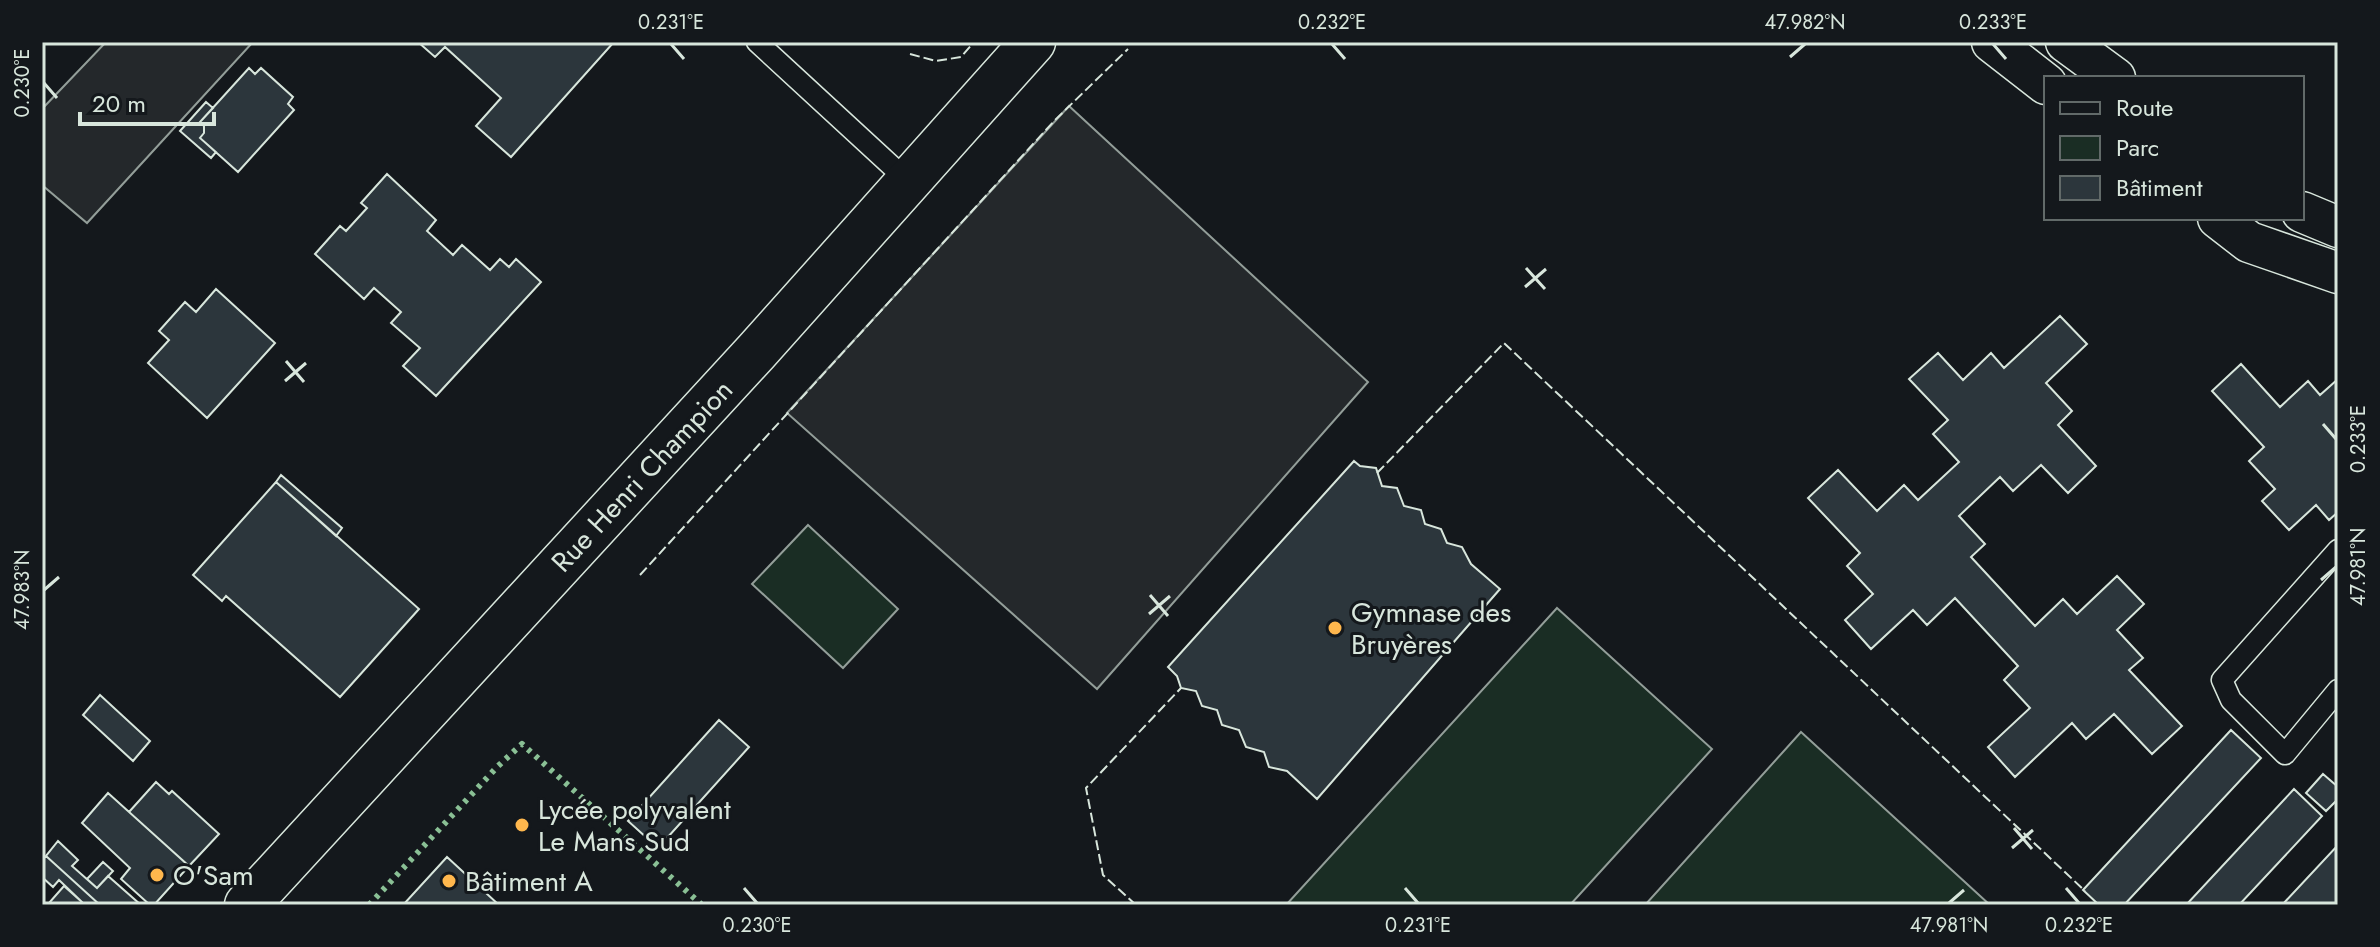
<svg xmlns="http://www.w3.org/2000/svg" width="2380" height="947" viewBox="0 0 2380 947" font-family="Jost,sans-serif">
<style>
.green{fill:#1a2d24;stroke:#939e99;stroke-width:2}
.parking{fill:#24282b;stroke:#939e99;stroke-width:2}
.building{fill:#2c363c;stroke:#d8e6dc;stroke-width:2}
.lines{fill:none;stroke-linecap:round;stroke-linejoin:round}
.service-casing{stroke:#d8e6dc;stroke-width:23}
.minor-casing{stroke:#d8e6dc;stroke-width:43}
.tertiary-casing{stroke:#d8e6dc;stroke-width:47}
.service{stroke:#14181c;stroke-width:20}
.minor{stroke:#14181c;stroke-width:40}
.tertiary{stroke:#14181c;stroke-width:44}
.hedge{stroke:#8ac095;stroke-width:6;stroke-dasharray:4 6;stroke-linecap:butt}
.fence{stroke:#d8e6dc;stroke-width:2;stroke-dasharray:10 4;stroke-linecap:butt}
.ticks{fill:none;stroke:#d8e6dc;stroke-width:3}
.poi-dot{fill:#ffb74d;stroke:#14181c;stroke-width:3}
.labels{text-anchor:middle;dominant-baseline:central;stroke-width:6;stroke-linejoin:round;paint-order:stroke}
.street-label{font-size:28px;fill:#d8e6dc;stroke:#14181c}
.poi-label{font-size:28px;fill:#d8e6dc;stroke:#14181c;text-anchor:start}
.neatline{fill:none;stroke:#d8e6dc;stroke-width:3}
.ticks-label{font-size:20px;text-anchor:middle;fill:#d8e6dc}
</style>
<rect width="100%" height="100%" fill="#14181c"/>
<!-- green -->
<path class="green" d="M808,525L898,609L843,668L752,584Z
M1557,608L1712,749L1570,905H1286Z
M1801,732L1990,905H1645Z"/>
<!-- parking -->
<path class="parking" d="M106,42H253L87,223L42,185V109Z
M1069,106L1368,382L1097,689L787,413Z"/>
<!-- building -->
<path class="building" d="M418,42H614L511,157L476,126L501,98L445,47L435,57Z
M249,68L255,74L261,68L293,97L288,104L294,110L238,172L200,138L204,133V126L200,122Z
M206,102L213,108L200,122L204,126V133L200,138L216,152L211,158L180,131Z
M387,174L436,220L427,231L453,255L462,245L490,270L500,259L509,267L516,259L541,282L436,396L403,366L420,348L391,323L401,312L374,288L364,299L315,254L340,226L346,231L367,208L361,203Z
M216,289L275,343L207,418L148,363L169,340L159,331L185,302L196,312Z
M2060,316L2087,344L2046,383L2072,411L2058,425L2096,466L2068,493L2041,465L2013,491L2000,477L1959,516L1985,544L1971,557L2035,626L2063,599L2077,614L2117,576L2144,604L2117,630L2143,658L2129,670L2182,726L2152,754L2114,714L2086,739L2072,723L2015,777L1988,747L2030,708L2004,680L2018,666L1955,598L1927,625L1913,610L1871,649L1845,620L1873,594L1847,566L1860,553L1808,498L1838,470L1877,511L1904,485L1918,500L1959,462L1933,434L1948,420L1909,379L1938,353L1963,380L1991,353L2004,368Z
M2241,364L2280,407L2308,381L2320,395L2338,379V512L2329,520L2316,505L2289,530L2262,501L2275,489L2249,461L2264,447L2212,391Z
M1354,461L1360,466L1376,468L1382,486L1397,488L1404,506L1421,510L1425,524L1441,529L1447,543L1462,547L1471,564L1500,589L1317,799L1287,771L1269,767L1264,752L1246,747L1239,730L1222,725L1217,710L1202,706L1196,691L1181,688L1177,676L1168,667Z
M281,475L342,528L336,536L276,482Z
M276,482L419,609L340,697L226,596L222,601L193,575Z
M100,695L150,741L133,761L83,715Z
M719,720L749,747L658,848L628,821Z
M2231,730L2261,758L2124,905H2099L2083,890Z
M2323,774L2338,787V799L2326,811L2306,793Z
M156,782L169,794L172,791L219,834L189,866L129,812Z
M2294,789L2322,816L2239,905H2186Z
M108,793L189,866L154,905H150L121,879L130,868L82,823Z
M58,841L78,860L72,866L97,888L108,876L141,905H100L46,856Z
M2338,845V905H2282Z
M46,856L100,905H81L83,903L59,880L53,887L42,877V860Z
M447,857L499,905H403Z
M103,862L113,871L97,888L87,879Z
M64,886L83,903L81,905H51L49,903Z"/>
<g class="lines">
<!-- service casing -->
<g class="service-casing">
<path id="service" d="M757,42L909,182
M2338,550L2222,680L2231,700L2285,754L2338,690"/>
</g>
<!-- minor casing -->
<g class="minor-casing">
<path id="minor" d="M1992,42L2046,84
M2066,42L2115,78
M2302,212L2338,227
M2218,218L2249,242L2338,273"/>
</g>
<!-- tertiary casing -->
<g class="tertiary-casing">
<path id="tertiary" d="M247,905L756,352L1033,42"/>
</g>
<!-- service -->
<use href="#service" class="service"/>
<!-- minor -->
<use href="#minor" class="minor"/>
<!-- tertiary -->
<use href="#tertiary" class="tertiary"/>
<!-- hedge -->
<path class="hedge" d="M369,905L497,767L522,744L702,905"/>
<!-- fence -->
<path class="fence" d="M910,54L936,61L961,57L974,42
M1377,473L1504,343L2085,891
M640,575L1055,120L1128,49
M1136,905L1103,875L1086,788L1181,688"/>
</g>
<!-- ticks -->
<path class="ticks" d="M671,44L684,59M1332,44L1345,59M1993,44L2006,59M1790,57L1805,44M44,83L57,98M1526,268L1545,289M1525,287L1546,269M286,361L304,382M285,381L306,363M2323,424L2336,439M2321,580L2336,567M44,590L59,577M1150,595L1168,616M1149,614L1170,596M2014,828L2032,849M2012,848L2033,830M744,888L757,903M1405,888L1418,903M2066,888L2079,903M1949,903L1964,890"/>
<!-- markers -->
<g class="poi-dot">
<circle cx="1335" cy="628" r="8"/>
<circle cx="522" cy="825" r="8"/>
<circle cx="157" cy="875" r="8"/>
<circle cx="449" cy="881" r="8"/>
</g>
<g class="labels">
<!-- street labels -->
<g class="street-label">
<text transform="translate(642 476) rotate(-47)">Rue Henri Champion</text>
</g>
<!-- poi labels -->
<g class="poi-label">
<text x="1351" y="612">Gymnase des<tspan x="1351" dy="32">Bruyères</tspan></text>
<text x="538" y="809">Lycée polyvalent<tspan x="538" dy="32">Le Mans Sud</tspan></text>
<text x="173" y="875">O'Sam</text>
<text x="465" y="881">Bâtiment A</text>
</g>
</g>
<!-- border -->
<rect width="2380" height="947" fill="none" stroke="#14181c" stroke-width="88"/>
<!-- legend -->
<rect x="2044" y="76" width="260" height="144" fill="#14181c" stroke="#626a69" stroke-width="2"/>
<rect x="2060" y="102" width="40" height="12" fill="#14181c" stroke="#626a69" stroke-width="2"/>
<text x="2116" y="116" font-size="24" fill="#d8e6dc">Route</text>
<rect x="2060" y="136" width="40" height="24" fill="#1a2d24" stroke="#626a69" stroke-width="2"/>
<text x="2116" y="156" font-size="24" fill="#d8e6dc">Parc</text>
<rect x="2060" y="176" width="40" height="24" fill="#2c363c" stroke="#626a69" stroke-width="2"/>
<text x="2116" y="196" font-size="24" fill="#d8e6dc">Bâtiment</text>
<!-- scale -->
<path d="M80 112v12h134v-12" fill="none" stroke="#d8e6dc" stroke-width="4"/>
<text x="92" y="112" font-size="24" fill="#d8e6dc" stroke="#14181c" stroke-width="6" paint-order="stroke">20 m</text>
<rect x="44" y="44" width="2292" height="859" class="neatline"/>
<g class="ticks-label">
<text x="671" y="29">0.231°E</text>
<text x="1332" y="29">0.232°E</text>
<text x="1805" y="29">47.982°N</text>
<text x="1993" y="29">0.233°E</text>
<text transform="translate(22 83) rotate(-90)" y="7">0.230°E</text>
<text transform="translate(2358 439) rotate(-90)" y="7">0.233°E</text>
<text transform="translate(2358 567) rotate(-90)" y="7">47.981°N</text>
<text transform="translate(22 590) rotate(-90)" y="7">47.983°N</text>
<text x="757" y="932">0.230°E</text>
<text x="1418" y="932">0.231°E</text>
<text x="1949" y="932">47.981°N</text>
<text x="2079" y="932">0.232°E</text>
</g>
</svg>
